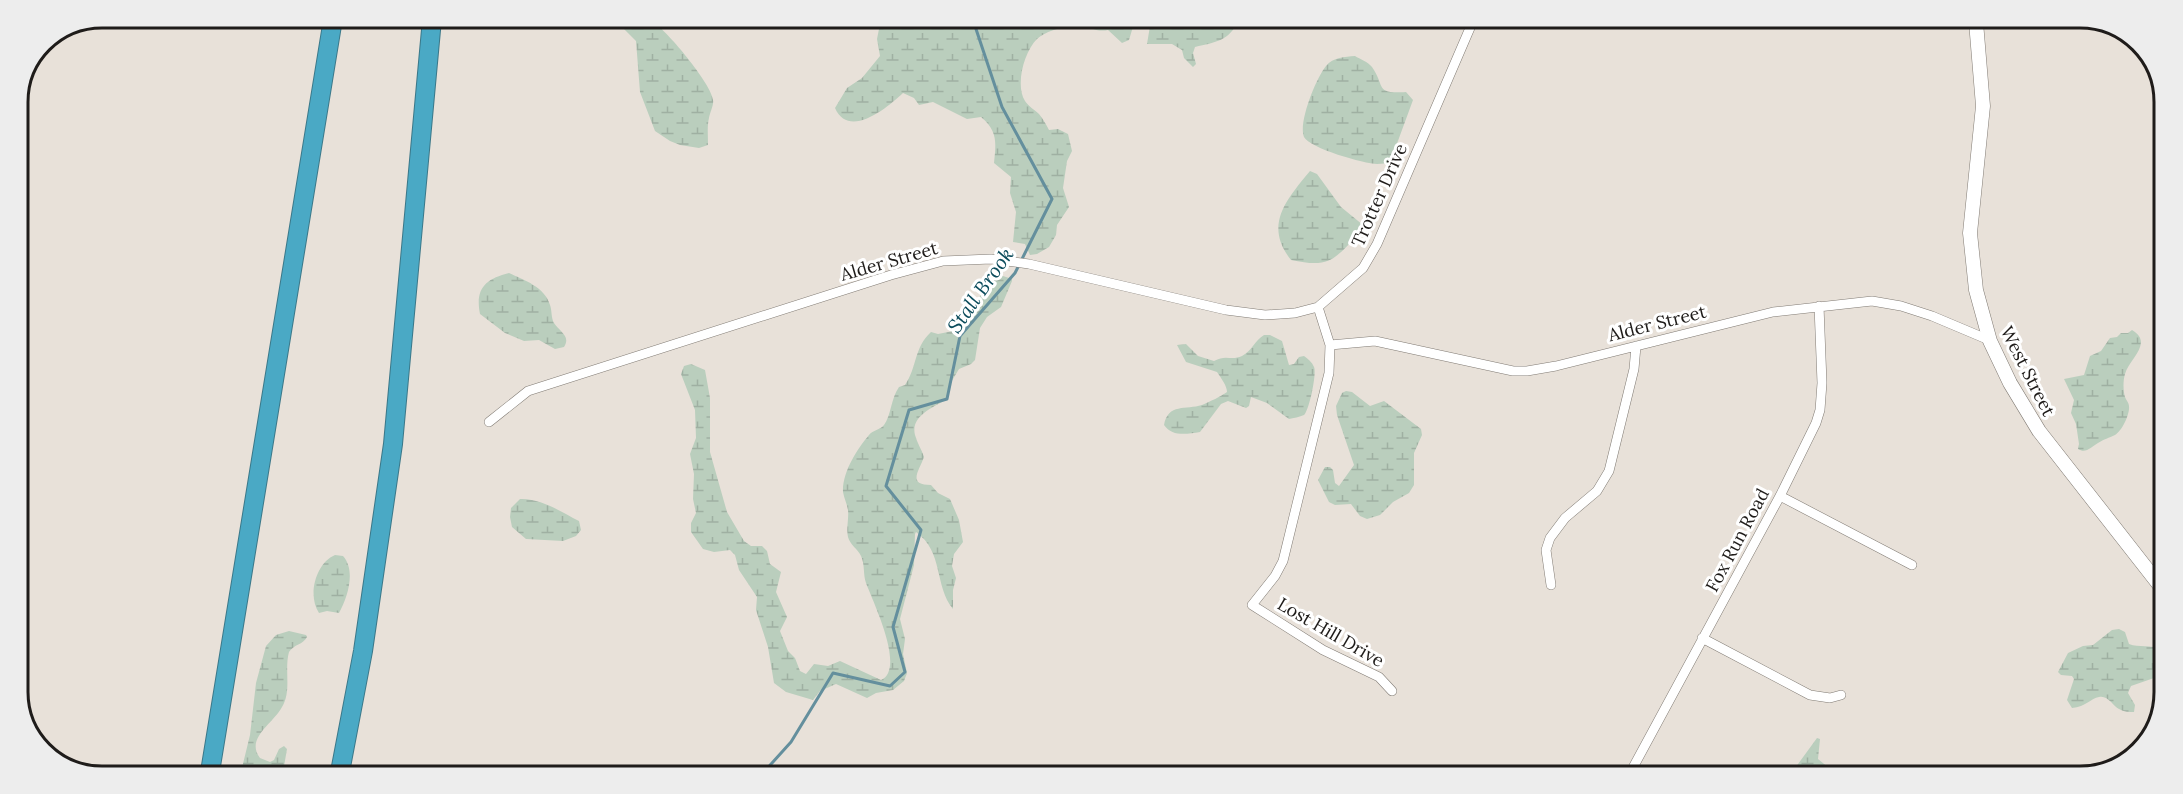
<svg xmlns="http://www.w3.org/2000/svg" width="2183" height="794" viewBox="0 0 2183 794" font-family="Lora,serif">
<style>
.wetland{fill:url(#wetland-marsh)}
.lines{fill:none;stroke-linecap:round;stroke-linejoin:round}
.stream{stroke:#648f9d;stroke-width:3}
.street-casing{stroke:#817b74;stroke-width:10}
.secondary-casing{stroke:#817b74;stroke-width:15}
.highway-casing{stroke:#3b7889;stroke-width:20}
.street{stroke:#fff;stroke-width:9}
.secondary{stroke:#fff;stroke-width:14}
.highway{stroke:#4aa9c5;stroke-width:18}
.labels{text-anchor:middle;dominant-baseline:central;stroke-width:6;stroke-linejoin:round;paint-order:stroke}
.street-label{font-size:18px;fill:#1f1c1a;stroke:#fff}
.water-label{font-size:20px;font-style:italic;fill:#0c4c5c;stroke:#fff}
.rim{fill:none;stroke:#1f1c1a;stroke-width:3}
</style>
<defs>
<pattern id="wetland-marsh" width="20" height="14" patternUnits="userSpaceOnUse" patternTransform="scale(1.5)"><rect width="20" height="14" fill="#bacebd"/><path d="M1 5h8M5 5V1M11 12h8M15 12V8" fill="none" stroke="#9fb0a2"/></pattern>
</defs>
<rect width="100%" height="100%" fill="#e8e1d9"/>
<!-- wetland -->
<path class="wetland" d="M618,19C631,19 647,18 658,26C671,36 712,85 713,100C714,105 710,112 709,118C707,126 708,136 708,145L699,148L680,145L670,141L655,131L640,92L636,41L622,27Z
M873,20H1135L1129,40L1122,43L1108,30C1095,33 1087,24 1072,26C1061,27 1044,32 1037,39C1024,52 1015,85 1025,101C1028,106 1035,110 1039,114C1043,119 1046,124 1049,130L1058,129L1068,134L1072,151L1067,161L1063,188L1069,207L1057,225L1056,235L1049,247L1037,254L1030,255L1025,244L1013,242L1016,212L1010,193L1011,177L994,163C996,143 998,131 981,117L967,119L933,102L919,105L914,98L903,93C888,107 849,140 835,108L847,88L862,78L880,56L877,39L879,29Z
M1151,20L1238,21C1229,41 1216,42 1195,47L1193,53L1196,64L1193,67L1184,58L1182,50L1172,44H1147Z
M1355,56C1360,59 1368,62 1372,67C1386,87 1374,94 1406,92L1413,100L1395,149L1396,153L1391,162C1387,163 1382,164 1377,164C1365,164 1309,148 1304,137C1298,123 1316,78 1326,66C1333,57 1345,57 1355,56Z
M1310,171L1317,174L1341,207L1363,225L1362,231C1334,258 1333,269 1291,260C1263,225 1287,199 1310,171Z
M509,273C524,280 545,287 550,305C552,310 551,318 554,323C560,332 571,336 564,347L555,349L539,340L524,341L505,333L480,314C475,289 485,279 509,273Z
M1003,276L1012,279V281L1001,307L987,317L980,328L975,360L971,364L959,369L950,384L947,399C935,407 910,415 915,435C917,443 922,450 924,457C919,471 907,485 931,485L938,493L950,499L959,520L963,542L954,554L952,566L956,578L953,590V609C934,586 944,552 916,532L915,534L914,565L900,619L905,639L903,654L907,673L904,681L893,690L876,693L867,698L836,684L820,691L813,700L786,692L774,683L768,647L756,610L757,597L739,570L735,555L730,550L714,552L703,549L691,532V523L696,513L693,499L694,474L690,454L696,438L695,410L681,374L684,366L691,364L705,370L710,398V452L727,512L744,541L751,546H762L767,551L770,564L781,572L776,592L787,617L780,631L788,651L795,658L800,671L806,674L814,664L828,666L840,661L881,680C906,669 873,602 866,583C863,575 865,564 861,556C858,549 850,545 848,537C846,529 849,519 848,510C847,504 844,498 843,492C842,473 857,449 869,435C873,430 880,430 884,425C891,416 891,398 899,387L905,385C917,368 914,347 931,332L938,334L953,331L991,282L997,277Z
M2132,330C2154,343 2129,359 2125,374C2123,380 2123,391 2125,397C2126,400 2129,403 2129,406C2130,414 2122,431 2115,435C2109,438 2104,439 2098,443C2091,447 2086,454 2078,449L2079,444L2076,424L2071,413L2074,400L2064,379L2084,375L2090,356L2101,351L2110,338L2117,337L2121,333H2128Z
M1264,335H1270L1282,341L1289,365L1294,364L1299,357L1304,356C1308,359 1312,362 1314,367C1317,373 1309,411 1304,415C1300,417 1293,418 1289,419L1267,403L1251,397L1249,406L1246,408L1228,401L1221,404L1200,432C1187,434 1172,437 1164,425C1168,403 1186,410 1202,405C1209,402 1222,396 1227,392C1227,386 1221,378 1217,372L1186,362L1177,345L1186,344L1198,356L1214,361C1226,354 1231,361 1242,356C1252,351 1255,340 1264,335Z
M1346,391L1352,392L1370,406L1384,401L1421,429L1422,435L1414,453V485L1409,493L1393,502L1380,515L1367,519L1360,516L1351,504L1335,505L1329,502L1318,480L1325,467H1330L1333,470L1335,483L1339,486L1354,465L1337,415L1336,406L1342,393Z
M520,499C541,498 561,512 579,521L581,530L576,536L563,541L526,539L512,527L510,517L511,508Z
M335,555L343,556C356,570 348,597 339,613L327,611L319,613C307,595 316,563 335,555Z
M2119,629L2125,632L2129,644C2139,648 2151,644 2161,650V680L2154,678L2131,686L2128,693L2135,705L2134,712C2129,712 2124,712 2119,709C2113,706 2108,695 2099,697C2091,698 2086,707 2072,708L2067,700L2074,679L2072,676L2061,675L2058,672L2068,653L2083,646L2093,645L2112,630Z
M289,631L306,635L307,637C303,645 294,644 289,652C284,670 292,691 282,707C273,724 245,738 260,758L270,762L274,760L279,749L284,746L287,749L283,772H241L250,735L256,683L266,646L276,635Z
M1817,738L1820,739L1818,759L1829,768L1820,775H1790Z
M1940,767L1961,768L1978,776H1918Z"/>
<g class="lines">
<!-- stream -->
<path class="stream" d="M763,773L791,742L833,673L890,686L905,672L893,627L921,530L886,486L909,410L947,399L960,336L1015,273L1052,199L1002,107L973,20"/>
<!-- street casing -->
<g class="street-casing">
<path id="street" d="M18,107L22,89
M1330,345L1375,341L1513,371H1527L1556,366L1773,312L1872,301L1901,306L1932,316L1989,340
M489,422L528,391L891,275L943,261L991,259L1029,264L1226,310L1265,315L1295,313L1318,307
M1780,496L1912,565
M1551,585L1546,550L1550,538L1565,518L1597,491L1609,471L1634,369L1636,346
M1702,638L1810,695L1830,698L1841,695
M1392,691L1379,677L1323,650L1252,605L1275,576L1283,561L1329,373L1330,345L1318,307L1363,268L1377,244L1473,21
M1629,775L1780,496L1816,423L1820,410L1822,383L1819,306"/>
</g>
<!-- secondary casing -->
<g class="secondary-casing">
<path id="secondary" d="M1976,22L1983,106L1970,233L1976,290L1990,341L2010,383L2039,431L2161,587"/>
</g>
<!-- highway casing -->
<g class="highway-casing">
<path id="highway" d="M210,772L333,19
M340,772L363,651L393,444L432,19"/>
</g>
<!-- street -->
<use href="#street" class="street"/>
<!-- secondary -->
<use href="#secondary" class="secondary"/>
<!-- highway -->
<use href="#highway" class="highway"/>
</g>
<g class="labels">
<!-- street labels -->
<g class="street-label">
<text transform="translate(1379 195) rotate(-66)">Trotter Drive</text>
<text transform="translate(889 261) rotate(-16)">Alder Street</text>
<text transform="translate(1657 323) rotate(-14)">Alder Street</text>
<text transform="translate(2028 371) rotate(63)">West Street</text>
<text transform="translate(1737 540) rotate(-62)">Fox Run Road</text>
<text transform="translate(1331 632) rotate(30)">Lost Hill Drive</text>
</g>
<!-- water labels -->
<g class="water-label">
<text transform="translate(980 290) rotate(-55)">Stall Brook</text>
</g>
</g>
<!-- crop -->
<path d="M0 0H2183V794H0ZM102 28H2080A74 74 0 0 1 2154 102V692A74 74 0 0 1 2080 766H102A74 74 0 0 1 28 692V102A74 74 0 0 1 102 28Z" fill="#ededed" fill-rule="evenodd"/>
<path class="rim" d="M102 28H2080A74 74 0 0 1 2154 102V692A74 74 0 0 1 2080 766H102A74 74 0 0 1 28 692V102A74 74 0 0 1 102 28Z"/>
</svg>
